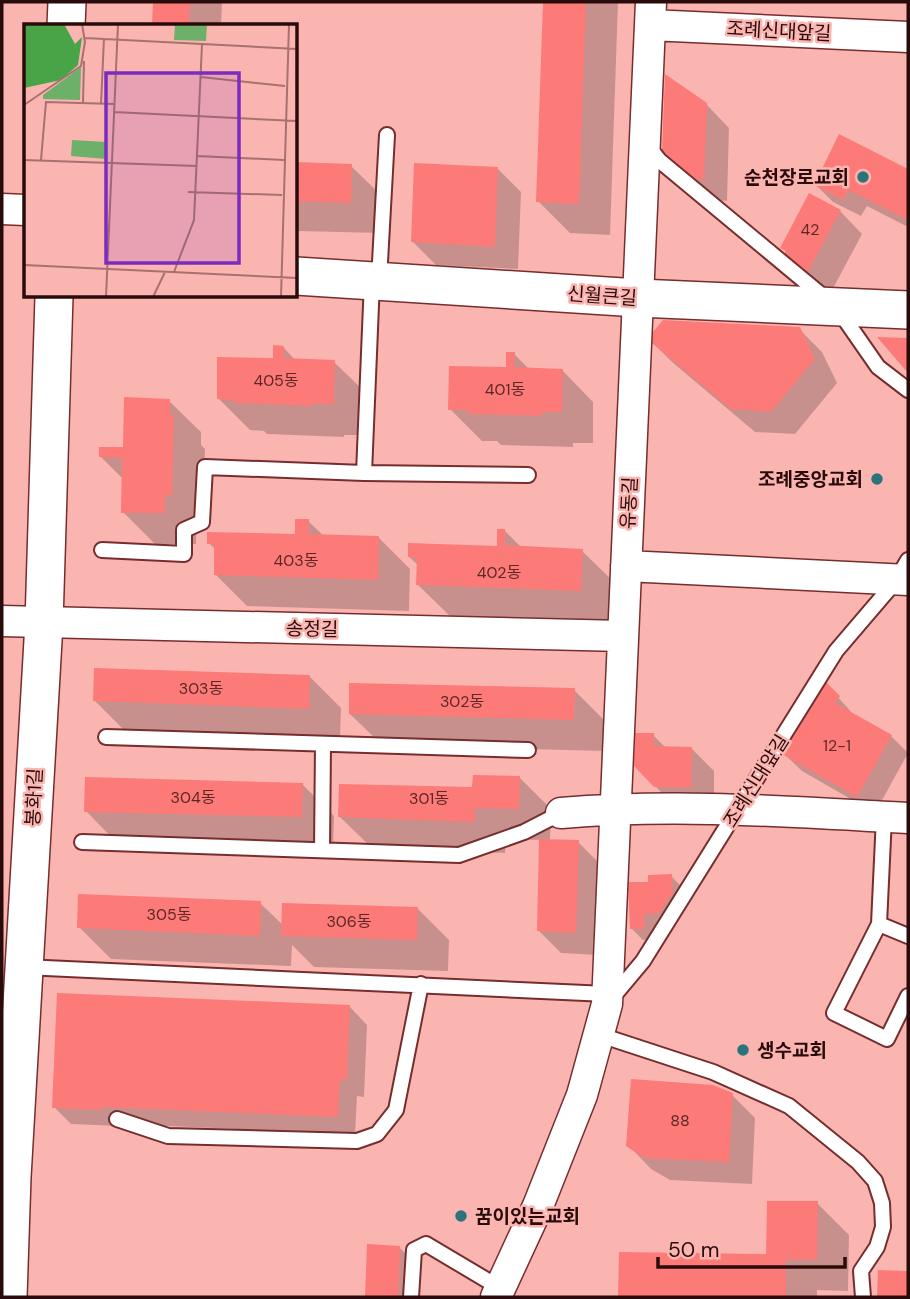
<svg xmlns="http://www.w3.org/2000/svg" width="910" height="1299" viewBox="0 0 910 1299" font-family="'DM Sans','Noto Sans KR',sans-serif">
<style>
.shadow{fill:#0003}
.building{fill:#fc7a77}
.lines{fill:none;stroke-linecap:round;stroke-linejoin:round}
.service-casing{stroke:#762d2d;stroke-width:18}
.minor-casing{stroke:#762d2d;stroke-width:33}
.tertiary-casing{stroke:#762d2d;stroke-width:40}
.service{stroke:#fff;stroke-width:14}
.minor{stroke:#fff;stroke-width:30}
.tertiary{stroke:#fff;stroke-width:37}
.poi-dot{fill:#2b747a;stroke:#fbb5b1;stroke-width:2.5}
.labels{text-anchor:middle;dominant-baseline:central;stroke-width:5;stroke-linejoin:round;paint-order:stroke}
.number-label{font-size:16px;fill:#5e2726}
.street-label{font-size:19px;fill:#2a0b0b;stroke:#fbb5b1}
.poi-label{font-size:19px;font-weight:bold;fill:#2a0b0b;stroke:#fbb5b1;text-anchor:end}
.inset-road{fill:none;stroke:#a7716f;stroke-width:2}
.view{fill:#7b2cbf;fill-opacity:0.15;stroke:#7b2cbf;stroke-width:3.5}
.inset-edge{fill:none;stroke:#2a0b0b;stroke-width:3.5}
</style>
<rect width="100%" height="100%" fill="#fbb5b1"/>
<!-- shadow -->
<path class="shadow" d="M154,2H222L221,26H153Z
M545,2H618L610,235L570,233L538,201Z
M706,104L729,128L727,201L718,200L664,150Z
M840,137L908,171V227L867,206L861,216L833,202L816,185Z
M296,164L351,166L383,197L382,233L296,231Z
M498,169L521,192L518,269L436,265L413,242Z
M840,211L862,234L830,294L818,288L785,255L787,253L782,247Z
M799,329L822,352L837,383L795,434L755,432L672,362L649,339Z
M283,347L296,361L334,362L366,393L365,435H344V437L267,434L264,431L250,430L219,399L274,360Z
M514,354L530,370H562L593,402V443H573V447L501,445L497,441H482L450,409L508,369Z
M169,401L201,432V445L205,449L203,526H196V544H155L123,512V479L101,457L125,449Z
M308,521L324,536L378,537L410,569L409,611L247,606L215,574L216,550L209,543L297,535Z
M504,530L522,548L582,551L614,582L612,622L450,616L418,585V565L409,557L499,547Z
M309,676L341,708L340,739L126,732L95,701Z
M825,683L855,716L891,736L908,753L875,813L802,771L784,754Z
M574,690L606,722L605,751L382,745L350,714Z
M653,735L666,748H691L714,771V810L678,809L655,786Z
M519,777L551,809L550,841L578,842L601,865L598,955L561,953L538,930L541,840L506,839L505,853L372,848L340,817Z
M302,784L334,816L333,848L117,843L86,811Z
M671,876L683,888L671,924L655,925L656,940H643L631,928L650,883Z
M260,903L283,925L417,908L449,940L448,971L314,967L292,945L291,966L111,959L79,927Z
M350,1007L367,1025L364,1097L357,1096L355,1134L120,1124L119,1126L71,1124L54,1107Z
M732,1095L755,1118L752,1184L670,1180L651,1169L628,1145Z
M817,1203L849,1235L848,1291L817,1290V1297H620L621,1254L768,1256Z
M368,1246L399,1247L411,1259L410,1297H367Z"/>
<!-- building -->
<path class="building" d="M153,2H190L189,26H152Z
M543,2H586L579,204L536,202Z
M665,74L707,103L704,179L694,178L662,151Z
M839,134L908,169V220L849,190L843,200L814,185Z
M296,162L352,164L351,203L296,201Z
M414,163L498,167L495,247L411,242Z
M809,193L841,210L807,273L793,265L795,261L783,256L786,251L780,248Z
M663,320L800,327L815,359L771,412L731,409L647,339Z
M877,337L908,338V373Z
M273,345L284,346V358L335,360L334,404H313V406L233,403V400L217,399V357L273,358Z
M506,352H515L514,367L563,369L562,412H542V416L468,414V410H448L449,366L506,367Z
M124,397L170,399V415H174L172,495H165V513H121L122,458L99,457V447H123Z
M295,519H309V534L379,536L378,580L214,575V544H207V532L295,534Z
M497,529H505V545L583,549L581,591L416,585L417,558L408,557V543L497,546Z
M94,668L310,675L309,709L93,701Z
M824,680L840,696L835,703L892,735L857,797L782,754Z
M349,683L575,688L574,720L349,714Z
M635,733H654V746L692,747L691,788L654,787L634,766Z
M473,775L520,776L519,809L475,808L474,822L338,817L339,784L472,787Z
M85,777L303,783L302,817L84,812Z
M539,839L579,840L576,933L537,931Z
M672,874L673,892L659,913L644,914L645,929H630L628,882H648V875Z
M78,894L261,901L260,936L77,928Z
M282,903L418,907L417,940L281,936Z
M57,993L350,1005L347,1080L340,1079L338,1117L103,1107L102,1110L52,1108Z
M631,1079L713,1085L733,1093L729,1162L645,1158L626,1146Z
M767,1201H818L817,1260L786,1259V1297H618L619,1252L766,1254Z
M367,1244L400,1246L398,1297H365Z
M878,1270L908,1271V1297H877Z"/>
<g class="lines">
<!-- service casing -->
<g class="service-casing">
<path id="service" d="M648,146L660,161L837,308L878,367L908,390
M379,280L387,135
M372,281L364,473L528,475
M102,550L184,554V530L202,522L205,467L364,473
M106,737L528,750
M884,817L879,924L834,1013L887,1039L908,996
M82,842L459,855L524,832L561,813
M322,850L323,744
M879,924L908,936
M24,967L607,994
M612,998L643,961L836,651L895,582L908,560
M597,1034L713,1072L789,1106L858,1162L875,1181L882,1203L883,1227L877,1247L861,1271L863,1297
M117,1119L168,1136L357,1141L377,1134L396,1110L421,984
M411,1297L414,1250L426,1244L500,1288"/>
</g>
<!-- minor casing -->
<g class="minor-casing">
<path id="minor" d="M650,25L908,37
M2,209L26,210
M626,566L908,580
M2,621L623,636
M561,813C677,803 793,812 908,818
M496,1297L538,1206L582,1095L607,1004L651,2"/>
</g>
<!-- tertiary casing -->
<g class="tertiary-casing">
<path id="tertiary" d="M66,26L67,2
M296,276L638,298L908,310
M8,1297L12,1177L44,623L54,296"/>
</g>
<!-- service -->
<use href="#service" class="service"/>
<!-- minor -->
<use href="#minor" class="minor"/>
<!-- tertiary -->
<use href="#tertiary" class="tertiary"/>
</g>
<!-- markers -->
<g class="poi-dot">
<circle cx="863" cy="177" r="7"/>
<circle cx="877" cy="479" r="7"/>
<circle cx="743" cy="1050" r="7"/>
<circle cx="461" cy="1216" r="7"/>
</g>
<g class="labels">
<!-- number labels -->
<g class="number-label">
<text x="810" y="229">42</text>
<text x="276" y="380">405동</text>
<text x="505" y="389">401동</text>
<text x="296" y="560">403동</text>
<text x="499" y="572">402동</text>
<text x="201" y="688">303동</text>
<text x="462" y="701">302동</text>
<text x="837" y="745">12-1</text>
<text x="193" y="797">304동</text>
<text x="429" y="798">301동</text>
<text x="169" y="914">305동</text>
<text x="349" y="921">306동</text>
<text x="680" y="1120">88</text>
</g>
<!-- street labels -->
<g class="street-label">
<text transform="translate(779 31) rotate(3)">조례신대앞길</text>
<text transform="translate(602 296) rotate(4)">신월큰길</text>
<text transform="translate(629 503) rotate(-87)">유동길</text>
<text transform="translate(312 629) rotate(1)">송정길</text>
<text transform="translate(756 781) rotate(-58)">조례신대앞길</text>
<text transform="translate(34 797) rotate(-87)">봉화1길</text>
</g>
<!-- poi labels -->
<g class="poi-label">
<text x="849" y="177">순천장로교회</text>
<text x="863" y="479">조례중앙교회</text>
<text x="757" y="1050" text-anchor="start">생수교회</text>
<text x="475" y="1216" text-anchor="start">꿈이있는교회</text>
</g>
</g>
<!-- overview -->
<g transform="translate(24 24)">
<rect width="273" height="273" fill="#fbb5b1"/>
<path d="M151,0H183L182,17L150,16ZM57,43L56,76L19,75V71ZM48,116L83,118L82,135L47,132Z" fill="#6db069"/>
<path d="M0,0H40L51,20L58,13L54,41L37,56L0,64Z" fill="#48a446"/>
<path class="inset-road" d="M61,14L273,25M177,53L261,62M59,79L60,37M77,80L80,14M0,81L57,42L61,18L58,0M90,88L273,97M173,132L260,136M0,136L173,142M17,136L22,78L90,80M164,168L258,171M0,241L273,254M150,248L170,196L178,20M82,273L94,0M129,273L141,248M257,273L265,0"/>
<path class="view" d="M82,49H215V239H82Z"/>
<rect width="273" height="273" class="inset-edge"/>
</g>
<!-- border -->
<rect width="910" height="1299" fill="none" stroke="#2a0b0b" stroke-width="7"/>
<!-- scale -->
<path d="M658 1257v10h187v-10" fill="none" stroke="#2a0b0b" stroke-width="3.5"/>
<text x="668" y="1257" font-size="21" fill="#2a0b0b" stroke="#fbb5b1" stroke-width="5" paint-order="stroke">50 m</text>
</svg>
